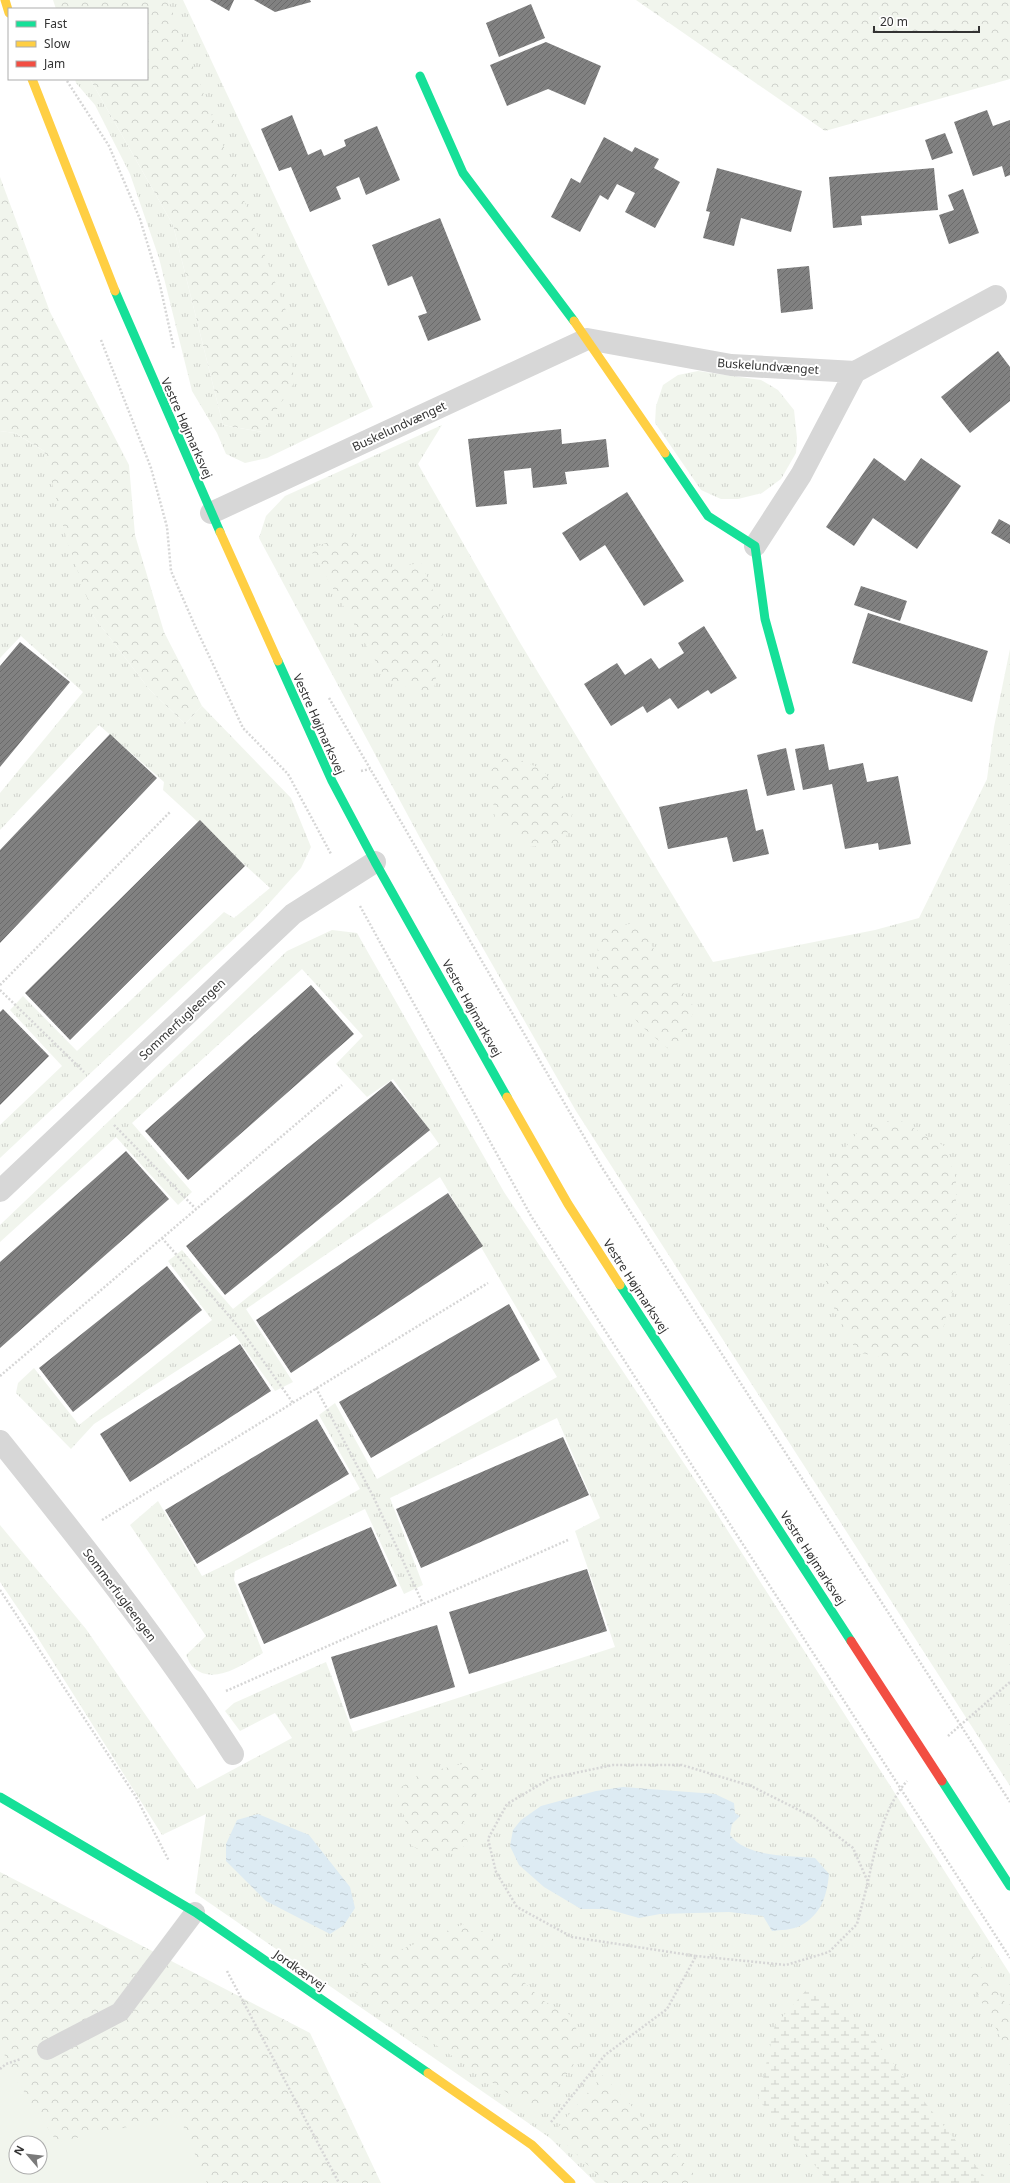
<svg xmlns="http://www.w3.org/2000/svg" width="1010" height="2183" viewBox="0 0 1010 2183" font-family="'Noto Sans',sans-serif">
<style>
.grass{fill:url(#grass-tufts)}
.forest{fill:url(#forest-crowns);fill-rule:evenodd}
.wetland{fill:url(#wetland-marsh)}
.park{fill:#f1f5ed;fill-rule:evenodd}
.water{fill:url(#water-ripples)}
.building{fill:url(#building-hatch)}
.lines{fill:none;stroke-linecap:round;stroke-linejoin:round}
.path{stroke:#d6d6d6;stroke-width:2.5;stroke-dasharray:2 2;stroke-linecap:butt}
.lane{stroke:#d7d7d7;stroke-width:20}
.street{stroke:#d7d7d7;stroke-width:22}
.fast{stroke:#16e098;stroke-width:9}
.slow{stroke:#ffcf43;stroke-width:9}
.jam{stroke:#f24e42;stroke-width:9}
.labels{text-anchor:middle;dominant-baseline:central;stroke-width:4;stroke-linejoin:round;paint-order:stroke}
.street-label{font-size:12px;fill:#333;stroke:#fff}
</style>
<defs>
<pattern id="grass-tufts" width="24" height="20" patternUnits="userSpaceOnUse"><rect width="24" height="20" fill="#f1f5ed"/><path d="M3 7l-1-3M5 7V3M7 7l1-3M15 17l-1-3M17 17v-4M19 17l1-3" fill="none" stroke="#cfd2cc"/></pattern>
<pattern id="forest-crowns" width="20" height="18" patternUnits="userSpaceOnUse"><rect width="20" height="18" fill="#f1f5ed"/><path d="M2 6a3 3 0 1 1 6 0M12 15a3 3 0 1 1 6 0" fill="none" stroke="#cfd2cc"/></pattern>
<pattern id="wetland-marsh" width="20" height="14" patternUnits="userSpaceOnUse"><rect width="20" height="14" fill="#f1f5ed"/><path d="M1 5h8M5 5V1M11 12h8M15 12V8" fill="none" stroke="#cfd2cc"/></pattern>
<pattern id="water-ripples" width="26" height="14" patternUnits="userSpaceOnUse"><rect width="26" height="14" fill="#ddebf3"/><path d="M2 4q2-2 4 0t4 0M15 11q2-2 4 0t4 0" fill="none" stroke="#becad1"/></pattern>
<pattern id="building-hatch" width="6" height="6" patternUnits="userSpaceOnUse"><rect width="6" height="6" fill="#818181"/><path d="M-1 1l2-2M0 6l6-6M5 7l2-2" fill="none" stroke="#6a6a6a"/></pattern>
</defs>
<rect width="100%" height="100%" fill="#fff"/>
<!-- grass -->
<path class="grass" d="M168,0H183L373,407L267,458L245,463L226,454L217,433L192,391L159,258L130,174L95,105L76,83L75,79H90L173,225L223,425L262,432Z
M698,371L761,380L778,390L794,410L797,438L796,453L781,479L762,493L738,499H721L701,490L655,423L656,406L663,385L678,375Z
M442,425L418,464L519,641L713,962L875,930L919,918L987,779L994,727L1010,649V1786L576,1111L420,838L259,538L266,516L285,496Z
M0,431L15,433L44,451L94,617L149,689L185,724L202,706L291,798L311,847L301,868L254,920L0,1158V1125L62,1066L10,1010L23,996L77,1051L224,912L234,918L270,888L163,790L164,782L99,725L0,830V793L83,692L21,636L0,658Z
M332,930L357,933L504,1192L705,1495L1010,1974V2183H596L550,2138L195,1893L206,1814L162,1835L36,1635L0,1582V1525L86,1629L197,1789L292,1738L275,1713L240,1731L225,1711L234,1703L326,1662L353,1732L615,1647L575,1531L600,1518L557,1418L390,1498L423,1585L404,1594L365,1509L235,1571L234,1580L263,1653C244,1663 215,1686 194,1668C190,1665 188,1659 186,1655L206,1636L130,1525L158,1501L202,1576L229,1563L360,1489L319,1415L335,1403L377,1479L557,1377L440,1177L246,1309L293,1382L275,1391L234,1334L94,1424L71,1449L16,1393L18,1383L34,1368L79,1425L212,1320L168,1261L182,1250L233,1309L439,1144L393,1079L367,1097L336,1064L363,1036L302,969L132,1123L192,1192L178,1205L116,1137L0,1242V1225L287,951Z"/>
<!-- forest -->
<path class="forest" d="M53,0H168L288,316L294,383L262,432L223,425L173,225L90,79H147V9H56Z
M636,0H1010V79L825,131Z
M0,177L50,312L129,465L135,535L164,632L202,706L185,724L149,689L94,617L67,541L44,451L15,433L0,431Z
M352,533L381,569L421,563L445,619L433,696L386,679L310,549Z
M508,755L542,769L573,810L565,842L530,847L495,819L490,771Z
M638,922L669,975L695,1008L677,1056L640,1025L597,972L598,940L612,928Z
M896,1118L944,1146L956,1179V1277L943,1329L916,1358L888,1359L857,1352L826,1293L827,1171L857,1133Z
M471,1762L489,1773L463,1814L468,1845L435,1858L412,1846L397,1790L420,1774Z
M0,1872L310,2033L381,2183H0ZM16,2143H40V2167H16Z
M469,1922L493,1939L511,1969L542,2000L570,2015L581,2039L573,2066L538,2113L350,1988L363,1965Z
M973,1954L1010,2010V2059L998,2032L966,1973Z
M603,2075L702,2183H606L554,2132Z"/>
<!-- wetland -->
<path class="wetland" d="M809,1987L864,2027L990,2183H829L782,2124L758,2100L775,2025Z"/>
<!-- park -->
<path class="park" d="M0,2024L6,2064L57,2142L179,2116L207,2183H0ZM16,2143H40V2167H16Z"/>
<!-- water -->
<path class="water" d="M623,1787L715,1794L734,1803L735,1813L740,1816L732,1824L730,1835C747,1858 789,1855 815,1858L829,1874C827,1896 821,1915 800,1926C792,1930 780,1930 772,1931L763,1916L729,1912L660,1914L639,1918L607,1909H581L544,1887L519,1865L510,1846L513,1830L521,1820L541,1806L596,1791Z
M258,1814L309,1835L350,1887L355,1908L344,1925L330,1934L266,1901L226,1861V1844L237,1820Z"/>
<!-- building -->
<path class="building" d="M210,0H234L229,11Z
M254,0H310L311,2L275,12Z
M531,4L545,38L499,57L486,23Z
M546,42L601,66L585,105L548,89L507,106L490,65Z
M987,110L993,126L1010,120V175L1005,177L1002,166L973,176L954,122Z
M292,115L308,155L321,149L324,156L346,146L344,140L377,126L400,180L366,195L359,177L336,187L341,199L310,212L291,167L279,171L261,129Z
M945,133L953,153L932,160L925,140Z
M604,137L632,152L635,147L659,159L654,168L680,182L655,228L625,212L635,193L617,184L608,200L600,195L580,232L551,217L571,178L580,183Z
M717,168L802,191L791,232L741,218L734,246L703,238L710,212L706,211Z
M934,168L938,210L861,216L862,225L833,228L829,177Z
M963,189L979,233L949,244L939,215L954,210L948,195Z
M440,218L481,320L428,341L418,316L427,313L412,276L388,286L372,245Z
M809,266L813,309L781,313L777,269Z
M998,351L1010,367V401L970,433L941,397Z
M561,429L562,444L606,439L609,467L565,472L567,484L533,488L531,468L504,471L507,504L476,507L468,439Z
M874,458L905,481L921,458L961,486L917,549L873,518L854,546L826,527Z
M627,492L684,581L644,606L605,545L580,561L562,533Z
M999,519L1010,525V544L991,533Z
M861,586L907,601L900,621L854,605Z
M868,613L988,651L972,702L852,663Z
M704,626L737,678L711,694L708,690L678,709L670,698L647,713L643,706L611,726L584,684L617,663L625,675L651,658L659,669L684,653L678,643Z
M20,642L70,682L0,767V666Z
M110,734L157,778L0,943V850Z
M824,744L829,770L863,763L867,782L898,776L911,844L879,850L878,843L845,849L832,784L803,790L795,749Z
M786,748L795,790L767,796L757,755Z
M747,789L756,831L763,829L769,854L733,862L727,837L668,849L659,807Z
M200,820L245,866L70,1040L25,993Z
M311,985L354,1034L188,1180L145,1131Z
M3,1009L49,1056L0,1105V1012Z
M391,1081L430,1130L225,1295L186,1246Z
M126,1151L169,1199L0,1348V1262Z
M448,1193L483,1246L291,1373L256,1320Z
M167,1266L202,1310L73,1412L39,1368Z
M509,1304L540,1360L371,1458L339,1402Z
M240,1344L271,1391L130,1482L100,1434Z
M317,1419L349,1474L197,1564L165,1510Z
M563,1437L589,1495L421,1568L396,1509Z
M371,1527L397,1586L264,1644L238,1584Z
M587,1569L607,1631L469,1674L449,1612Z
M437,1625L455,1687L350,1719L331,1657Z"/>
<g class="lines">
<!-- path -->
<path class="path" d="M67,81L109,146L140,219L160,285L174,349
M101,340L151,468L167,527L171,571L195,626L243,728L288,774L331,854
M329,698L601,1166L1010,1802
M361,771L370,769
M360,906L531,1216L1010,1958
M0,985L170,812
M0,990L84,1072
M114,1125L196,1209
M162,1238L242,1331L293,1403
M0,1376L342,1085
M316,1388L373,1496L423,1604
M102,1520L488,1283
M0,1590L136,1797L169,1861
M226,1691L568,1540
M948,1736L1010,1682
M868,1881C876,1846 883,1809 907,1781
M227,1971L339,2183
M0,2069L6,2064L21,2059
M551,2122L605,2055L667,2009L696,1956L572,1937L517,1907L496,1872L488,1839L507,1804L551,1778L613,1765H682L751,1786L813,1817L853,1848L868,1882L857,1924L829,1952L786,1965L696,1956"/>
<!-- lane -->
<path class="lane" d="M47,2050L120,2012L195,1912"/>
<!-- street -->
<path class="street" d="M211,513L587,339L731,365L855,372
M755,546L801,475L855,372L996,296
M0,1191L293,914L375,862
M0,1441C81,1542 163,1644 233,1754"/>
<!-- fast -->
<path class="fast" d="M420,76L463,173L574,321
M115,291L220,532
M665,453L708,516L755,546L765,619L790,710
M278,661L332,781L375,862L507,1097
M620,1285L851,1641
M942,1781L1010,1886
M0,1797L195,1912L428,2073"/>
<!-- slow -->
<path class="slow" d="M5,0L9,13
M32,79L115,291
M574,321L665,453
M220,532L278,661
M507,1097L568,1204L620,1285
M428,2073L532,2145L571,2183"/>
<!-- jam -->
<path class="jam" d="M851,1641L942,1781"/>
</g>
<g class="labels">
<!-- street labels -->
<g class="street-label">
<text transform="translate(768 366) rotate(4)">Buskelundvænget</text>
<text transform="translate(399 426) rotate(-25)">Buskelundvænget</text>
<text transform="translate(187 428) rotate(66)">Vestre Højmarksvej</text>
<text transform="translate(319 724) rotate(66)">Vestre Højmarksvej</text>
<text transform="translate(472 1008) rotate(61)">Vestre Højmarksvej</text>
<text transform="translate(182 1019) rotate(-43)">Sommerfugleengen</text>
<text transform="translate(636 1286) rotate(57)">Vestre Højmarksvej</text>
<text transform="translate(813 1558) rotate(57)">Vestre Højmarksvej</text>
<text transform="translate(120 1595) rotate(53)">Sommerfugleengen</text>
<text transform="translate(300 1970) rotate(35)">Jordkærvej</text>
</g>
</g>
<!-- legend -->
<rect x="8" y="8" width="140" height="72" fill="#ffffff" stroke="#adadad"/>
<rect x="16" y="21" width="20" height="6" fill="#16e098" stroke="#adadad"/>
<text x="44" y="28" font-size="12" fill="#333333">Fast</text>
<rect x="16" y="41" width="20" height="6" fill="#ffcf43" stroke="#adadad"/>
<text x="44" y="48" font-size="12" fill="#333333">Slow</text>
<rect x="16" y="61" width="20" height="6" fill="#f24e42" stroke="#adadad"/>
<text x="44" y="68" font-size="12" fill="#333333">Jam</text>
<!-- north arrow -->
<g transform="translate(28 2155) rotate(298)"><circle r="19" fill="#ffffff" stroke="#adadad"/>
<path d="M0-3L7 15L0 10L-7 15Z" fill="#7a7a7a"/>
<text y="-6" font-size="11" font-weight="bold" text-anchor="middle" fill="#333333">N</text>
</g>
<!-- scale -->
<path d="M874 26v6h105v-6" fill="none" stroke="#333333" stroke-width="2"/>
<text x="880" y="26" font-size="12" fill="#333333" stroke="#ffffff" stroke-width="3" paint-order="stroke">20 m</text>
</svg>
